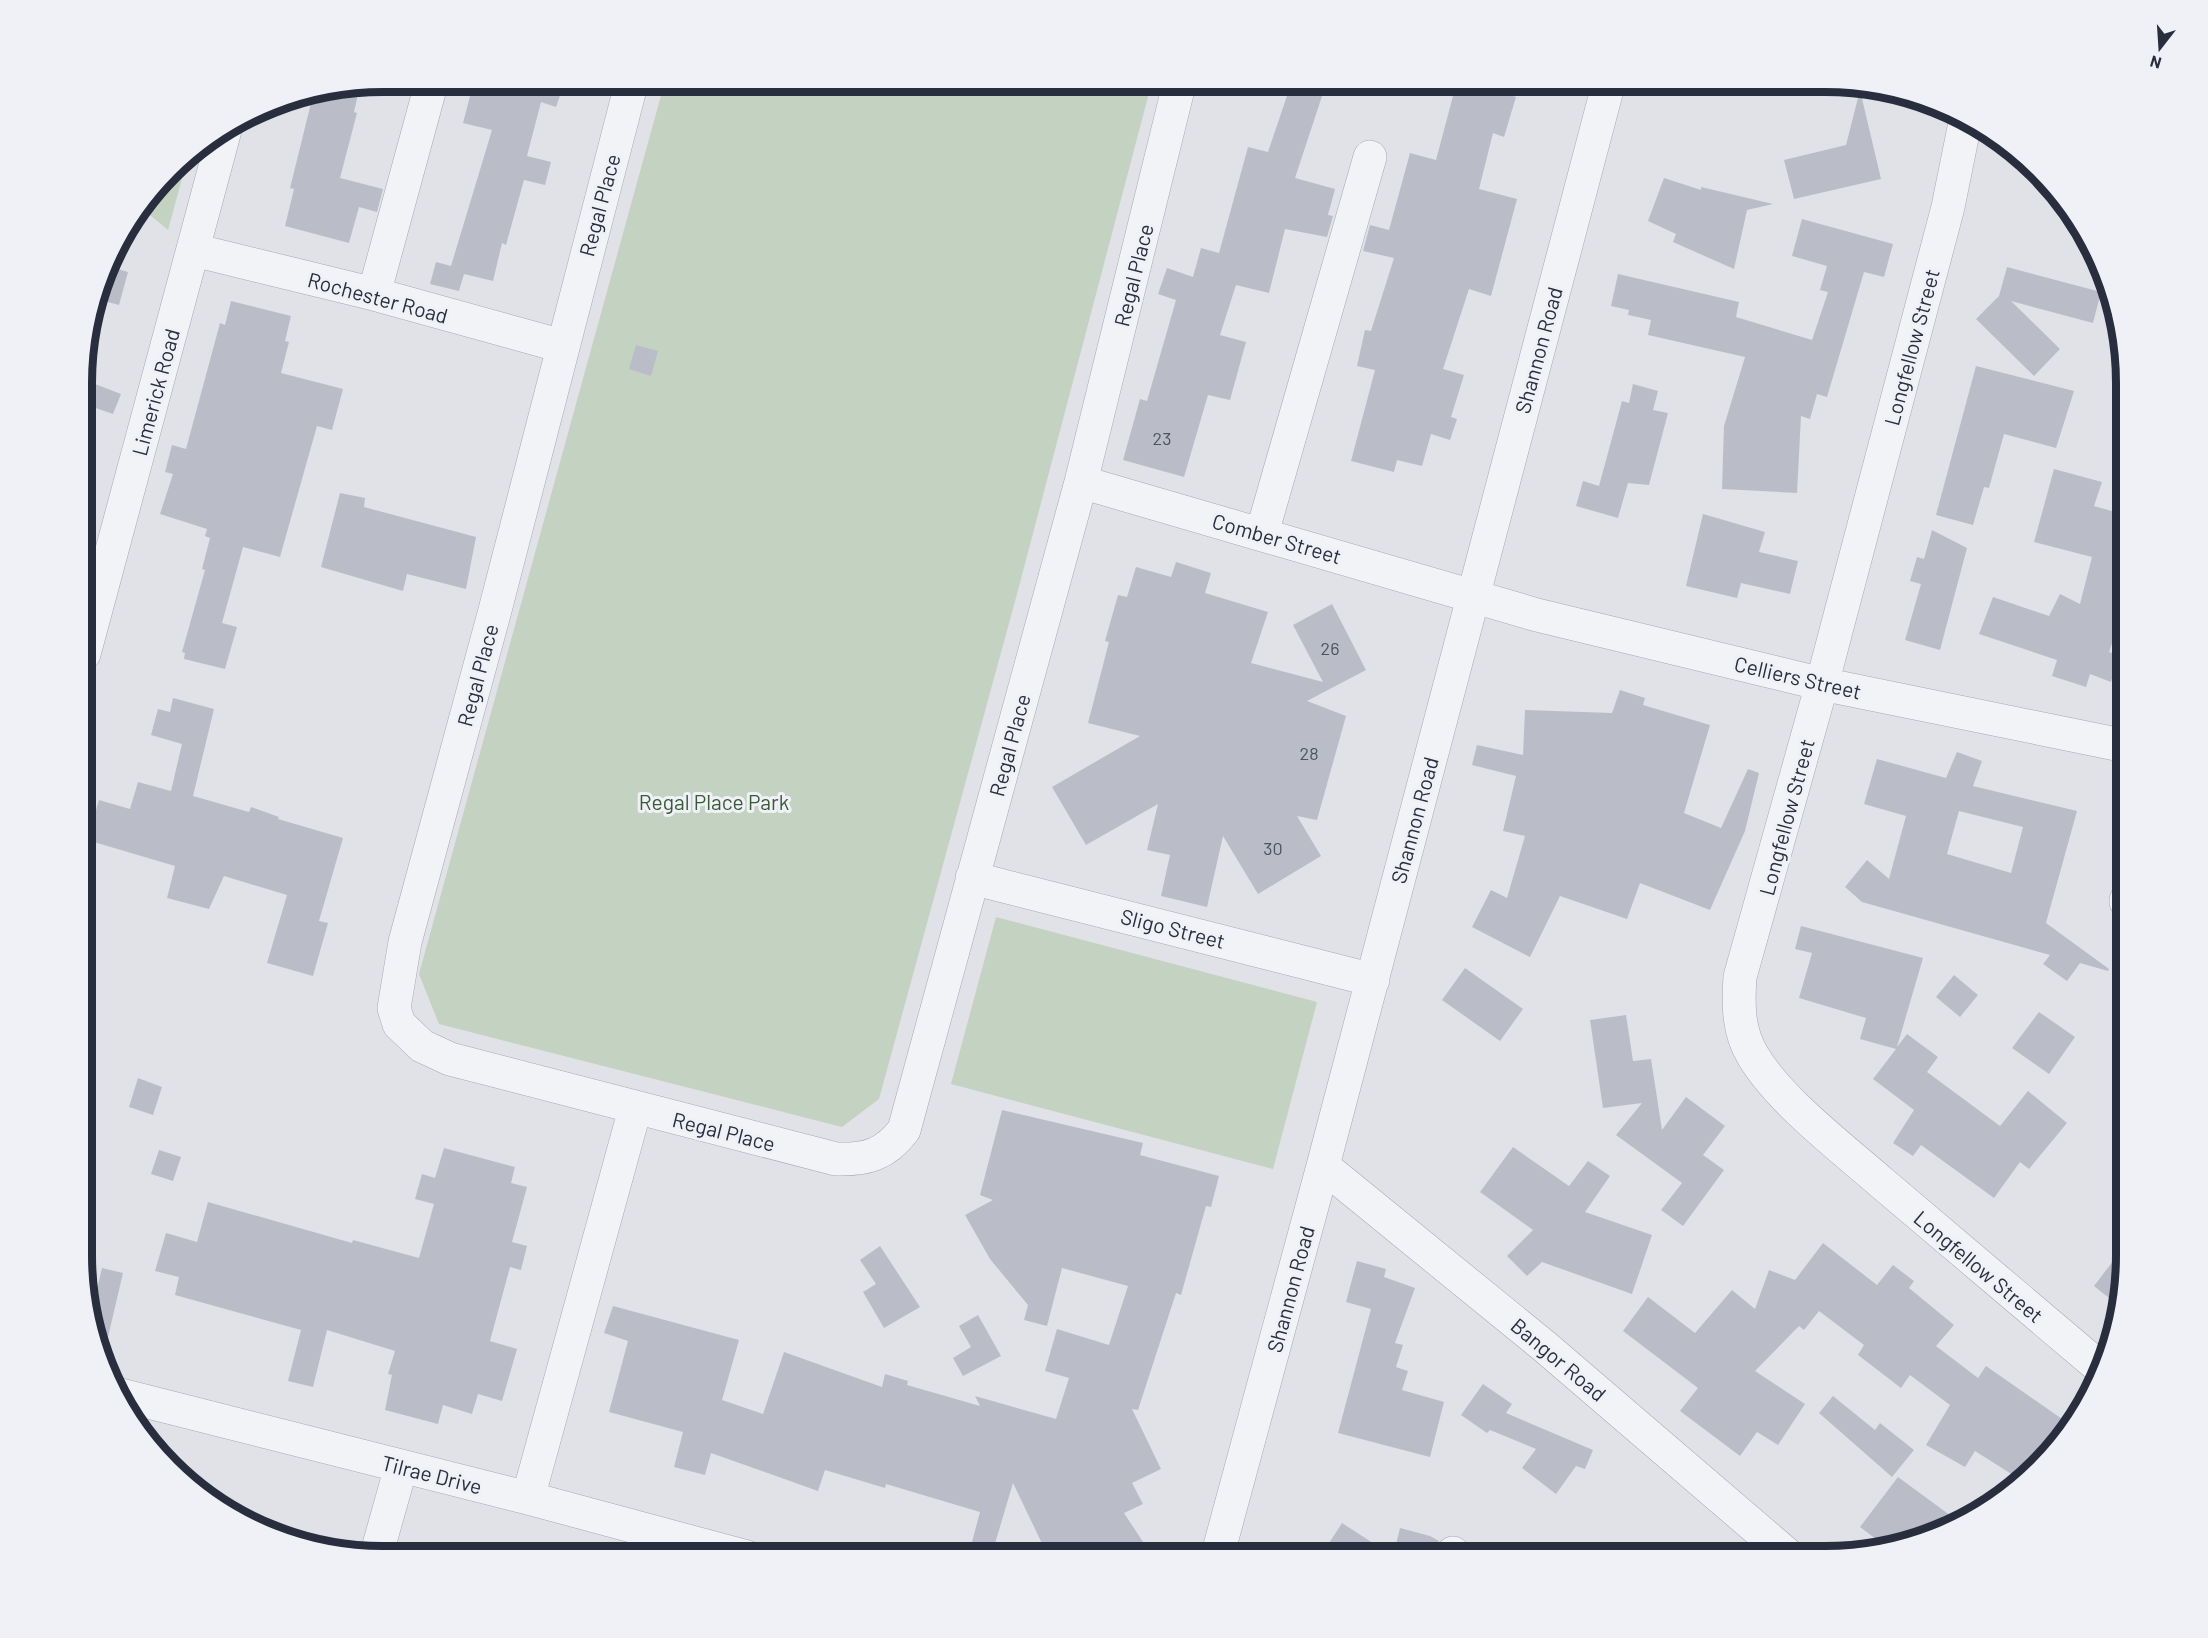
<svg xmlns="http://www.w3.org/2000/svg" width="2208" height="1638" viewBox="0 0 2208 1638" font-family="Barlow,sans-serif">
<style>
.green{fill:#c3d2c1}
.building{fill:#babdc8;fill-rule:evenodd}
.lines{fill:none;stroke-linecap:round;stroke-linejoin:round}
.minor-casing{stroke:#a5a8b2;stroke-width:34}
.minor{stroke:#f2f3f7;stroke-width:33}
.labels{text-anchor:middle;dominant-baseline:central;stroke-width:6;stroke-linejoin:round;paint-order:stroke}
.number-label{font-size:18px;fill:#4d5261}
.street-label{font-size:21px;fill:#292e3f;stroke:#eff1f6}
.park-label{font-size:21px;fill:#385b37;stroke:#eff1f6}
.rim{fill:none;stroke:#292e3f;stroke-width:8}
</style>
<rect width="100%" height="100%" fill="#e0e2e8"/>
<!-- green -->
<path class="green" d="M665,81H1141L1149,93L1017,594L879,1099L842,1127L439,1024L419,974Z
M189,153L168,230L143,209Z
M996,917L1317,1002L1273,1169L951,1084Z"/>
<!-- building -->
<path class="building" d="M474,81H565L556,107L541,102L527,156L551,162L545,185L524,180L506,245L502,243L493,281L464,274L459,291L430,284L436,262L451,266L492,130L463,123Z
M1292,81H1327L1295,178L1335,189L1328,215L1333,216L1327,237L1285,229L1269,293L1236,285L1220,335L1246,342L1230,400L1208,395L1184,477L1123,460L1140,399L1147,401L1176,300L1158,294L1167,268L1193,277L1201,248L1219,253L1248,147L1268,152Z
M1457,81H1468L1516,97L1504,137L1493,133L1479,189L1517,199L1491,296L1469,289L1443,369L1464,375L1451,417L1457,419L1450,440L1431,434L1422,466L1397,460L1394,472L1351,461L1375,370L1357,366L1365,330L1371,331L1394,258L1363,251L1370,225L1389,230L1410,153L1436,160Z
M360,85L354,112L357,113L340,178L383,189L377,212L359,207L349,243L285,226L294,189L290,188L313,95Z
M1860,90L1881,179L1794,199L1784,160L1846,145Z
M1664,178L1701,190V187L1773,204L1747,210L1734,269L1673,242L1676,234L1648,221Z
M1802,219L1893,244L1884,277L1864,272L1827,397L1817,394L1810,419L1801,416L1797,493L1722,489L1724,426L1745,357L1648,335L1651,320L1628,315L1629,310L1611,306L1618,274L1739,302L1736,317L1812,340L1828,292L1820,290L1827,266L1792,256Z
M107,266L128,272L119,305L97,299Z
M2007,267L2101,292L2093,323L2011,301L2060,349L2034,376L1976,319L1999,296Z
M231,301L291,316L285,341L289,342L281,373L343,389L332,430L317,426L280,557L243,547L222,623L237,627L225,669L184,659L185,653L182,652L205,570L202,569L210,538L205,536L207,529L160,514L173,474L165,472L172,445L186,449L220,323L225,325Z
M636,345L658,351L651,376L629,369Z
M1976,366L2074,391L2056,448L2004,434L1989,488L1984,487L1973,525L1936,515Z
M95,384L121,394L113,414L87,405Z
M1633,384L1658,391L1653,410L1668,413L1649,485L1628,483L1618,518L1576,506L1583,481L1599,486L1622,401L1629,403Z
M2054,469L2102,482L2094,506L2126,515V603L2109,652L2119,655L2111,682L2090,674L2086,687L2052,676L2057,660L1979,634L1993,597L2049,616L2060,594L2080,604L2092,557L2034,542Z
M340,493L365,498L364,507L476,537L466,589L407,574L403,591L321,567Z
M1703,514L1765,532L1759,552L1798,561L1790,594L1741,583L1737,598L1686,586Z
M1932,530L1967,548L1940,650L1905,640L1921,584L1910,581L1917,557L1924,559Z
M1176,562L1211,573L1205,593L1268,612L1251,663L1323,682L1293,625L1332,604L1366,670L1307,701L1346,716L1317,820L1297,816L1321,856L1258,894L1223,836L1207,907L1161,896L1170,855L1147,850L1158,804L1086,845L1052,787L1140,736L1088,723L1109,642L1105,641L1118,595L1127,597L1136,567L1171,577Z
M1620,690L1645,698L1643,705L1710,725L1684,813L1721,828L1748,769L1759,773L1745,831L1710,910L1640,883L1627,919L1560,896L1530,957L1472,927L1491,890L1507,898L1525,836L1503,831L1516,776L1472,765L1477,745L1523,755L1525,710L1612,713Z
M173,698L214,709L193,796L249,812L251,807L279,817L278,819L343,838L319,921L328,923L313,976L267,963L287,895L224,876L209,909L167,898L175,866L87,840L99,800L130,809L138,782L171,791L182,744L151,735L158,709L170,712Z
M1957,752L1982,761L1973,786L2077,811L2046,923L2109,969L2108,971L2080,963L2067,981L2043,964L2050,955L1862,902L1845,887L1867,860L1889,879L1906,816L1864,804L1877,759L1946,778ZM1959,811L2023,827L2011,873L1947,854Z
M1801,926L1923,958L1897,1047L1907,1034L1938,1057L1927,1072L2000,1126L2028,1091L2067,1123L2029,1169L2020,1162L1994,1198L1921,1145L1913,1156L1893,1143L1914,1110L1873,1079L1896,1049L1860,1039L1866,1018L1799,998L1812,953L1795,949Z
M1465,968L1523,1009L1500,1041L1442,1000Z
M1954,975L1978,995L1960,1017L1936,997Z
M2039,1012L2075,1037L2049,1074L2012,1048Z
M1626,1015L1633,1061L1651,1059L1662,1130L1686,1097L1725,1126L1703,1155L1724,1170L1683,1226L1661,1210L1682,1183L1616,1135L1642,1103L1603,1108L1590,1020Z
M138,1078L162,1087L153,1115L129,1107Z
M1002,1110L1143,1143L1140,1155L1219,1176L1211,1207L1206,1206L1181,1295L1176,1293L1138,1410L1132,1409L1161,1469L1132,1483L1143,1504L1124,1513L1145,1545L1126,1557H1076L1069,1543L1047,1554L1013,1483L991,1557H968L980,1512L886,1484L885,1488L825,1470L818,1491L711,1453L705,1475L674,1467L683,1432L609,1412L628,1341L604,1333L613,1306L739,1340L722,1400L763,1414L784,1352L882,1387L885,1374L908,1381L907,1385L980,1406L975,1396L1056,1419L1069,1378L1045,1371L1057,1329L1109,1345L1128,1286L1062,1268L1047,1326L1024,1320L1028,1305L990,1259L965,1215L993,1200L980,1195Z
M1513,1147L1569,1186L1588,1161L1610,1176L1585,1212L1652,1235L1632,1294L1542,1262L1527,1276L1507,1256L1533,1230L1480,1192Z
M444,1148L515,1167L511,1183L527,1187L512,1242L527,1246L521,1270L510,1267L490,1341L517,1349L502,1401L478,1394L472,1414L443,1405L438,1424L385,1410L392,1375L388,1374L395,1351L327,1330L313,1387L288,1381L301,1330L175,1295L179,1277L155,1271L166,1233L197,1242L208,1202L352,1243L353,1240L419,1258L434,1204L415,1199L422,1174L435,1178Z
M159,1150L181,1157L173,1181L151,1174Z
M1823,1243L1877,1285L1893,1265L1914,1281L1909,1288L1954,1325L1936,1346L1978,1378L1986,1366L2065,1421L2058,1430L2066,1436L2064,1439L2024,1482L1975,1451L1965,1467L1926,1445L1950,1405L1910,1375L1901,1388L1858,1355L1864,1345L1819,1311L1804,1330L1799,1326L1755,1371L1805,1404L1778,1445L1757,1432L1740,1456L1680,1411L1698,1388L1623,1331L1648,1297L1695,1333L1732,1290L1755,1309L1769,1270L1795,1280Z
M2126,1244V1275L2119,1306L2094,1286Z
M880,1246L920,1307L884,1328L863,1292L876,1284L860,1260Z
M1357,1261L1386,1269L1384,1277L1415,1288L1395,1343L1403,1345L1396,1367L1408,1371L1402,1390L1444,1402L1430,1457L1338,1433L1371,1309L1346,1302Z
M102,1268L123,1273L104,1354L91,1315Z
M978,1315L1001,1356L963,1376L953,1358L971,1347L959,1326Z
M1483,1384L1512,1404L1506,1413L1593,1450L1585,1469L1576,1466L1556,1494L1522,1468L1536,1449L1490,1430L1487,1433L1461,1415Z
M1833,1396L1875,1430L1880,1423L1914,1450L1892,1477L1819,1413Z
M1898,1477L1962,1524L1903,1547L1889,1549L1860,1527Z
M1342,1523L1393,1556L1400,1528L1430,1536L1439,1541L1434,1551L1435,1557H1320Z"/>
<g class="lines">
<!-- minor casing -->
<g class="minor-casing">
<path id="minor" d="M632,81L494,614L405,942L394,1008L399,1024L422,1046L450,1059L836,1159C866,1160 885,1155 904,1130L1081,482L1180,81
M1966,118L1948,207L1822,684L1740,977C1738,1005 1738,1031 1753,1056C1780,1101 1842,1148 1882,1183C1956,1246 2030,1308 2104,1371
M194,250L374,294L562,346
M374,294L432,81
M1081,482L1537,615L1822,684L2126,746
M1262,533L1370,157
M84,654L225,130
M972,878L1373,980
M2126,900V902
M1323,1166L1544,1346L1790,1557
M117,1394L528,1498L747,1557
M528,1498L635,1109
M1453,1553L1455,1557
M376,1556L401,1467
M1217,1557L1323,1166L1609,82"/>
</g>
<!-- minor -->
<use href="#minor" class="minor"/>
</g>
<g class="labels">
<!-- number labels -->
<g class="number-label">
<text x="1162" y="438">23</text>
<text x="1330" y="648">26</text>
<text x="1309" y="753">28</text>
<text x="1273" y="848">30</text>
</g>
<!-- street labels -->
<g class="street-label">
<text transform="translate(599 205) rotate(-75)">Regal Place</text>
<text transform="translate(1133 275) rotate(-76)">Regal Place</text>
<text transform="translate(378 297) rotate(15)">Rochester Road</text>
<text transform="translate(1911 347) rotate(-75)">Longfellow Street</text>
<text transform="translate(1538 350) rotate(-75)">Shannon Road</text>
<text transform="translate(155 392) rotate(-75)">Limerick Road</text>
<text transform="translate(1277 538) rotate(16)">Comber Street</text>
<text transform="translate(477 675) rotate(-75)">Regal Place</text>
<text transform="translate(1798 677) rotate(13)">Celliers Street</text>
<text transform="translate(1009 745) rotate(-75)">Regal Place</text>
<text transform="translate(1786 817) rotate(-75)">Longfellow Street</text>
<text transform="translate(1414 820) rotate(-75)">Shannon Road</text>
<text transform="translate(1173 928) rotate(14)">Sligo Street</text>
<text transform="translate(724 1131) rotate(14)">Regal Place</text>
<text transform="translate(1979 1266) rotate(40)">Longfellow Street</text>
<text transform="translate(1290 1289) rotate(-75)">Shannon Road</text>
<text transform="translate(1559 1359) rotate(40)">Bangor Road</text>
<text transform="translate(432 1474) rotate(14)">Tilrae Drive</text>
</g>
<!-- park labels -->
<g class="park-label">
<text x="714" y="801">Regal Place Park</text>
</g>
</g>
<!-- crop -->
<path d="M0 0H2208V1638H0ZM383 92H1825A291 291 0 0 1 2116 383V1255A291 291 0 0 1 1825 1546H383A291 291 0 0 1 92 1255V383A291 291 0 0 1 383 92Z" fill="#eff1f6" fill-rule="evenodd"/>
<path class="rim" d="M383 92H1825A291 291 0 0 1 2116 383V1255A291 291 0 0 1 1825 1546H383A291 291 0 0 1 92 1255V383A291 291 0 0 1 383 92Z"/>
<!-- north arrow -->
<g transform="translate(2160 48) rotate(197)" stroke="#eff1f6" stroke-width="4.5" paint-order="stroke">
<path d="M0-4.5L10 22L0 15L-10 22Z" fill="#292e3f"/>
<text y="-9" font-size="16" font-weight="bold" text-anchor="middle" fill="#292e3f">N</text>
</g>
</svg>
